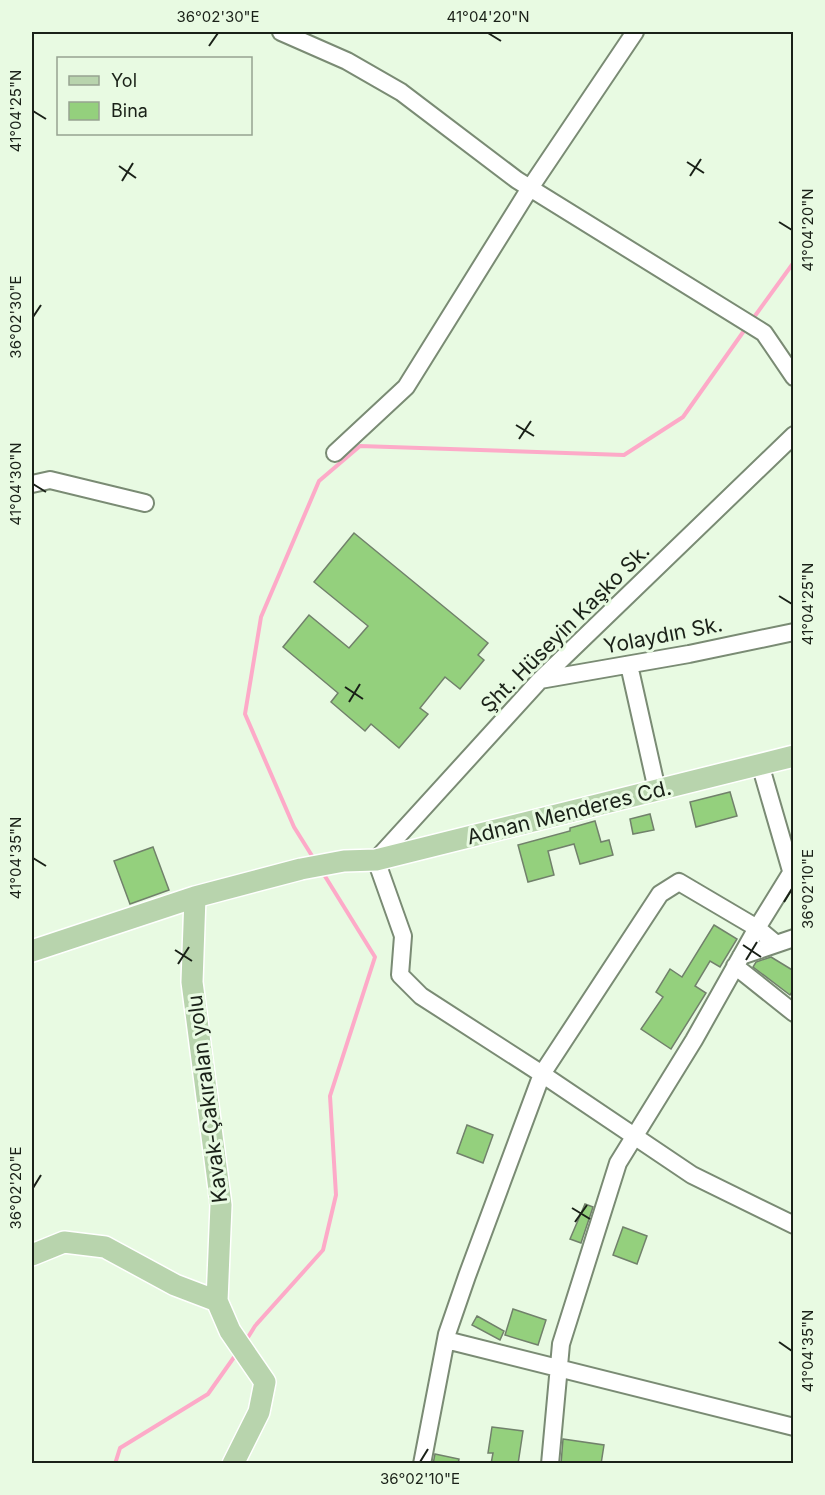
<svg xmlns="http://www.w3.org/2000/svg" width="825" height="1495" viewBox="0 0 825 1495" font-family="Inter,sans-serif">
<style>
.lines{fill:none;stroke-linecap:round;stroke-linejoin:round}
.stream{stroke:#fdaac8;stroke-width:4}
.building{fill:#94d07d;stroke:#71816b;stroke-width:1.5}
.minor-casing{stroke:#7a8b74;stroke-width:20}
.major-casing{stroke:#fff;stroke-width:24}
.minor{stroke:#fff;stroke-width:16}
.major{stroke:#b8d4ad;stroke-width:21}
.ticks{fill:none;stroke:#1a2118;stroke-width:2}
.labels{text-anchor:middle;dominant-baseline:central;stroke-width:6;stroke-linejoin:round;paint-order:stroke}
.street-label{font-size:21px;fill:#1a2118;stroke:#e8fae2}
.neatline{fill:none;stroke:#1a2118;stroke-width:2}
.ticks-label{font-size:15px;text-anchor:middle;fill:#1a2118}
</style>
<rect width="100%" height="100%" fill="#e8fae2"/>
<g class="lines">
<!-- stream -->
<path class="stream" d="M752,320L794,262
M314,859L294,827L245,714L261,617L319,481L360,446L624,455L683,417L746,328
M245,1342L255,1326L323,1250L336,1195L330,1096L375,957L323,873
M115,1464L120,1448L208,1394L237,1353"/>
</g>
<!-- building -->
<path class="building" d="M354,533L488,643L478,655L484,660L460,689L445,677L420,708L428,714L399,748L371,724L365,731L331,702L338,693L283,647L309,615L349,648L368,626L314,582Z
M730,792L737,816L696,827L690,802Z
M650,814L654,830L633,834L630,819Z
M595,821L601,842L609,840L613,855L580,864L574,844L548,851L554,875L528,882L518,845L570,831V828Z
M153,847L169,890L130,904L114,861Z
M714,925L737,939L720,967L710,961L695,986L706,993L671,1049L641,1029L663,997L656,992L670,969L682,977Z
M771,957L794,971V989L790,995L753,967L756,962Z
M467,1125L493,1135L483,1163L457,1153Z
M585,1204L593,1207L581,1243L570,1239Z
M623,1227L647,1236L637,1264L613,1255Z
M513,1309L546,1320L538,1345L505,1335Z
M477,1316L504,1331L500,1340L472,1325Z
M492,1427L523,1431L518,1464H491L493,1453H488Z
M563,1439L604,1445L601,1464H561Z
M435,1454L459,1459L458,1464H433Z"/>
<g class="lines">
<!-- minor casing -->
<g class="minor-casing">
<path id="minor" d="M281,32L347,61L401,92L517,180L764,333L794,377
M794,435L540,680L376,860L403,936L400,975L421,996L542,1074L692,1175L794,1225
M335,453L406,387L530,188L635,32
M32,484L50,480L145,503
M629,665L657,790
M540,680L689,654L794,632
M760,764L794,881
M741,956L794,938
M735,966L794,1013
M446,1340L794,1427
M422,1464L447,1334L467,1276L542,1074L660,894L679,882L757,928L775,943
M550,1464L561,1344L618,1163L694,1040L757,928L791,873"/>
</g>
<!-- major casing -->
<g class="major-casing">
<path id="major" d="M195,897L192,982L221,1205L217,1301
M32,951L195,897L301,869L344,861L376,860L794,756
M32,1255L64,1242L105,1247L175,1285L217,1301L230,1331L265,1382L259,1412L233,1464"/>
</g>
<!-- minor -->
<use href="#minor" class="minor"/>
<!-- major -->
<use href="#major" class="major"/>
</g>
<!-- ticks -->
<path class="ticks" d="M488,33L501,41M209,46L218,33M33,111L46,119M687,162L704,173M119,166L136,178M690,176L701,159M122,181L133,163M779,222L792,230M33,317L41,305M516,425L534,436M519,439L531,421M33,484L46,492M779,596L792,604M345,687L363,699M349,702L360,684M33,858L46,866M784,902L792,889M743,945L761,957M175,950L192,961M746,960L757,942M178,964L189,947M33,1188L41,1175M572,1208L590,1219M575,1222L587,1205M779,1342L792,1351M420,1462L428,1449"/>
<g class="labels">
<!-- street labels -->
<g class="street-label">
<text transform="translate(565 628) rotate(-45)">Şht. Hüseyin Kaşko Sk.</text>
<text transform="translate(663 635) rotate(-11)">Yolaydın Sk.</text>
<text transform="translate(569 812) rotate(-14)">Adnan Menderes Cd.</text>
<text transform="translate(207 1099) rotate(-97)">Kavak-Çakıralan yolu</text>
</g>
</g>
<!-- border -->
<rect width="825" height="1495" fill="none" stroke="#e8fae2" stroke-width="66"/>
<!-- legend -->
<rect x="57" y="57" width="195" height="78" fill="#e8fae2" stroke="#96a391" stroke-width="1.5"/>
<rect x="69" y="76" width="30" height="9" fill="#b8d4ad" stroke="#96a391" stroke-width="1.5"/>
<text x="111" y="87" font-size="18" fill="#1a2118">Yol</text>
<rect x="69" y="102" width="30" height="18" fill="#94d07d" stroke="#96a391" stroke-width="1.5"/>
<text x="111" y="117" font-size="18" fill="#1a2118">Bina</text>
<rect x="33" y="33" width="759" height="1429" class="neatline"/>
<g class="ticks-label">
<text x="218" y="22">36°02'30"E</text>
<text x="488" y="22">41°04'20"N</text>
<text transform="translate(16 111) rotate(-90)" y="5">41°04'25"N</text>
<text transform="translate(808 230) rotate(-90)" y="5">41°04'20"N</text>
<text transform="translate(16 317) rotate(-90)" y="5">36°02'30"E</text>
<text transform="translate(16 484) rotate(-90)" y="5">41°04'30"N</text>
<text transform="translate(808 604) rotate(-90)" y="5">41°04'25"N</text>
<text transform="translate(16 858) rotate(-90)" y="5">41°04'35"N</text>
<text transform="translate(808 889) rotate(-90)" y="5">36°02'10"E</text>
<text transform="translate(16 1188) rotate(-90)" y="5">36°02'20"E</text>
<text transform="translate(808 1351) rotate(-90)" y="5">41°04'35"N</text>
<text x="420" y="1484">36°02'10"E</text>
</g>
</svg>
